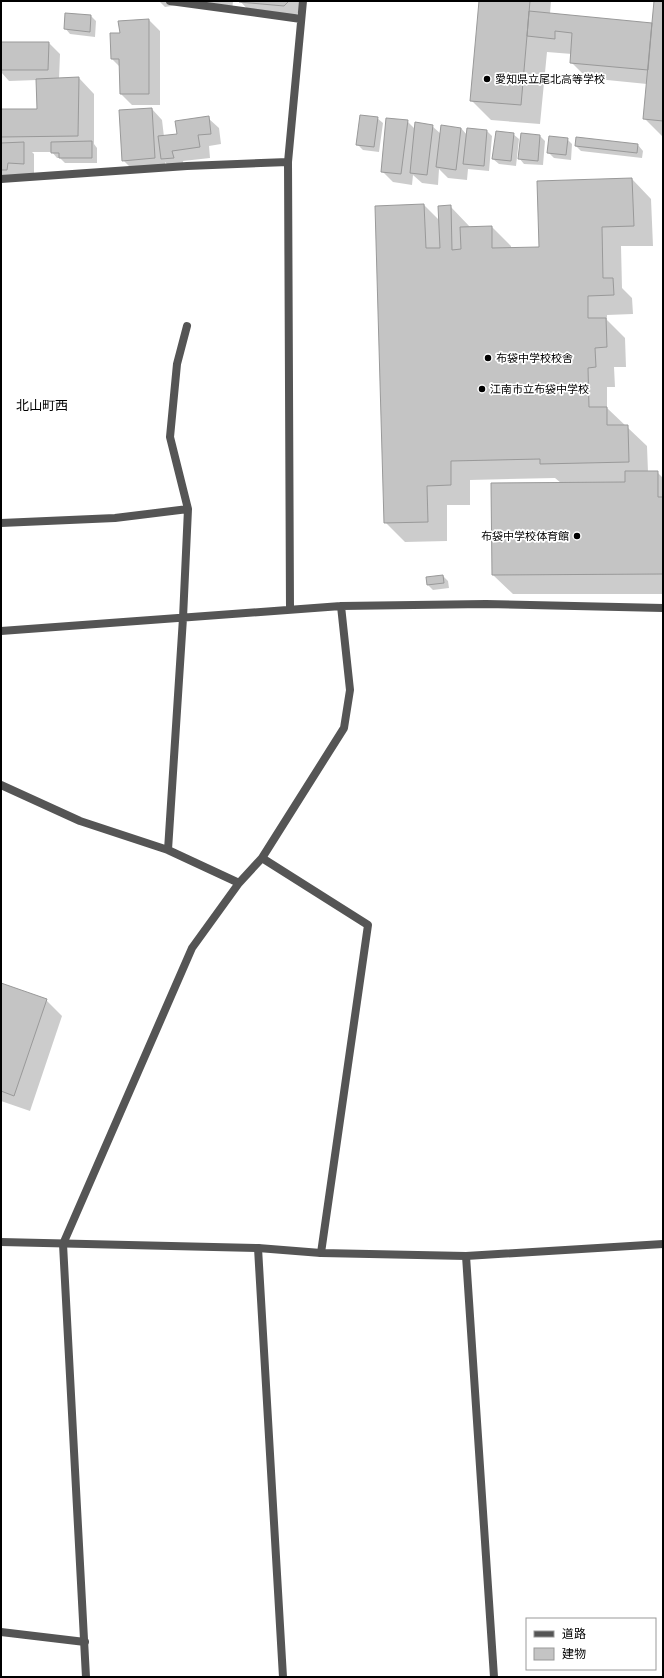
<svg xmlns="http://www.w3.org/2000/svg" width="664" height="1678" viewBox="0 0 664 1678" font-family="'Fira Sans Condensed','Noto Sans JP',sans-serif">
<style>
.shadow{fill:#0003}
.building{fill:#c4c4c4;stroke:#999}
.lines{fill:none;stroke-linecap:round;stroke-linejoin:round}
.minor{stroke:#555;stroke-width:8}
.tertiary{stroke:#555;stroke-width:8}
.poi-dot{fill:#000;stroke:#fff;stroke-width:1.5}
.labels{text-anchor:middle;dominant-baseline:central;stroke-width:3.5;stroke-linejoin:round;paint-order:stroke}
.poi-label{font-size:11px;fill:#000;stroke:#fff;text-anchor:start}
.quarter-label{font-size:13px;fill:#000;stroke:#fff}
</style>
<rect width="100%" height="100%" fill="#fff"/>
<!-- shadow -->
<path class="shadow" d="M159,1H183L184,4L165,7Z
M204,1H233L232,12L207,4Z
M240,1H303L302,9L295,16L251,13Z
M480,1H551L550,14L653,24L655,1H663V137L644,118L647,84L587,78L571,62L572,54L547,52L540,124L491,120L471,100Z
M66,14L91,16L96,21L95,37L70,34L65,28Z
M149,20L160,31V105H132L121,94V68L112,59L121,34Z
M1,43H49L60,54L59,79L79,78L94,94V144L97,148V163H65L60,158H57L52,152H32L34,154V175L8,181L1,174V110H38L37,80L9,81L1,72Z
M152,109L162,120L164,137L178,135L208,118L219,128L221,144L209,146L210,158L183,161L184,169L173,170L165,162V169L134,171L123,160Z
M377,118L383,123L379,152L363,150L357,144Z
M407,121L416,130L432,126L441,134L461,128L467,135L487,131L492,136L489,171L468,169L467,180L448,178L439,169L438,185L422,183L413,175L412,185L393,182L382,171Z
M513,134L519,139L516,166L499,164L493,159Z
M540,136L545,141L543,165L524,164L519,158Z
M577,138L638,145L643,151L642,158L581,151L576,146Z
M567,139L572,144L571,160L554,158L548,152Z
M632,179L651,199L653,246H621L622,288L632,298L633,314L607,315V320L625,338L626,367H614L615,387H607V408L647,446L648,472H657L663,478V594H513L493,575L561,483L555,478L470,480V505H447V541L405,542L385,522L376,207L424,205L440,221L450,206L470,227H492L511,246V249L540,248Z
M443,576L448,581L449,588L433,590L428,585Z
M1,984L46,1000L62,1016L30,1111L1,1101Z"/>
<!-- building -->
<path class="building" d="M239,1H289L284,6L239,2Z
M479,1H530L521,105L470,101Z
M654,1H663V121L643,119Z
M529,11L652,23L648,70L570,63L572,33L555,31V39L527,36Z
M65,13L91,15L90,32L64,29Z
M149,19V94H120L119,59H111L110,33H120L118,21Z
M1,42H49L48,70H1Z
M79,77L78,136L1,137V109H37L36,79Z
M152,108L155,158L122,161L119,110Z
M360,115L378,117L374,147L356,145Z
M209,116L211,134L198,135L200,147L172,151L174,158L161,159L158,136L177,134L175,121Z
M386,118L408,120L401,174L381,172Z
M415,122L433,125L427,175L410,173Z
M441,125L461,128L456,170L436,167Z
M467,128L487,130L484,166L463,164Z
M496,131L514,133L511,161L492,159Z
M521,133L540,135L538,161L518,159Z
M549,136L568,138L566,155L547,153Z
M576,137L638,144L637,153L575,146Z
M92,141V158H59V153H51V142Z
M24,142V164L8,163L7,170H1V143Z
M632,178L634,226L602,227L603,278H613L614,295L588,296V318H606L607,347L595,348L596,367L588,368L589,407H607V425H628L629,462L540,464V459L451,461V485L427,486L428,522L384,523L375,206L424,204L426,248H440L438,206L451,205L452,250L461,249L460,227L492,226V248L539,247L537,181Z
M625,471H658V497H663V574L492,575L491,483L625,482Z
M443,575L444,583L427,585L426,577Z
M1,983L47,999L14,1096L1,1091Z"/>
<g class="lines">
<!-- minor -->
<path class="minor" d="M170,1L301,19
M1,179L187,166L288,162
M1,523L115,518L188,509
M290,608L288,162L303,1
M1,631L341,606L486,604L663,608
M1,785L80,821L168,850L239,883
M168,850L183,618L188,509L170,437L177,364L187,326
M262,858L368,925L321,1253
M258,1248L283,1677
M466,1256L494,1677
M1,1632L85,1642
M86,1677L63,1244L192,948L239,883L262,858L344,728L350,690L341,606"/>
<!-- tertiary -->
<path class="tertiary" d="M1,1242L258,1248L321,1253L466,1256L663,1244"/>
</g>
<!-- markers -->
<g class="poi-dot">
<circle cx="487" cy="79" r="4"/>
<circle cx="488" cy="358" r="4"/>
<circle cx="482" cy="389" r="4"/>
<circle cx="577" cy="536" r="4"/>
</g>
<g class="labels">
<!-- poi labels -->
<g class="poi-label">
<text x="495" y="79">愛知県立尾北高等学校</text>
<text x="496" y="358">布袋中学校校舎</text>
<text x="490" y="389">江南市立布袋中学校</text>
<text x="569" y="536" text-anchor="end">布袋中学校体育館</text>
</g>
<!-- quarter labels -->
<g class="quarter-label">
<text x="42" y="405">北山町西</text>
</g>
</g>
<!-- border -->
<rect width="664" height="1678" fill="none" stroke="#000000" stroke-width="4"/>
<!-- legend -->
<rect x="526" y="1618" width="130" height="52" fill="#ffffff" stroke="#999999"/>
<rect x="534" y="1631" width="20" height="6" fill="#555555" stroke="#999999"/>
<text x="562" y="1638" font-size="12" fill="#000000">道路</text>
<rect x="534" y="1648" width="20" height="12" fill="#c4c4c4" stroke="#999999"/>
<text x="562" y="1658" font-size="12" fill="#000000">建物</text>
</svg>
